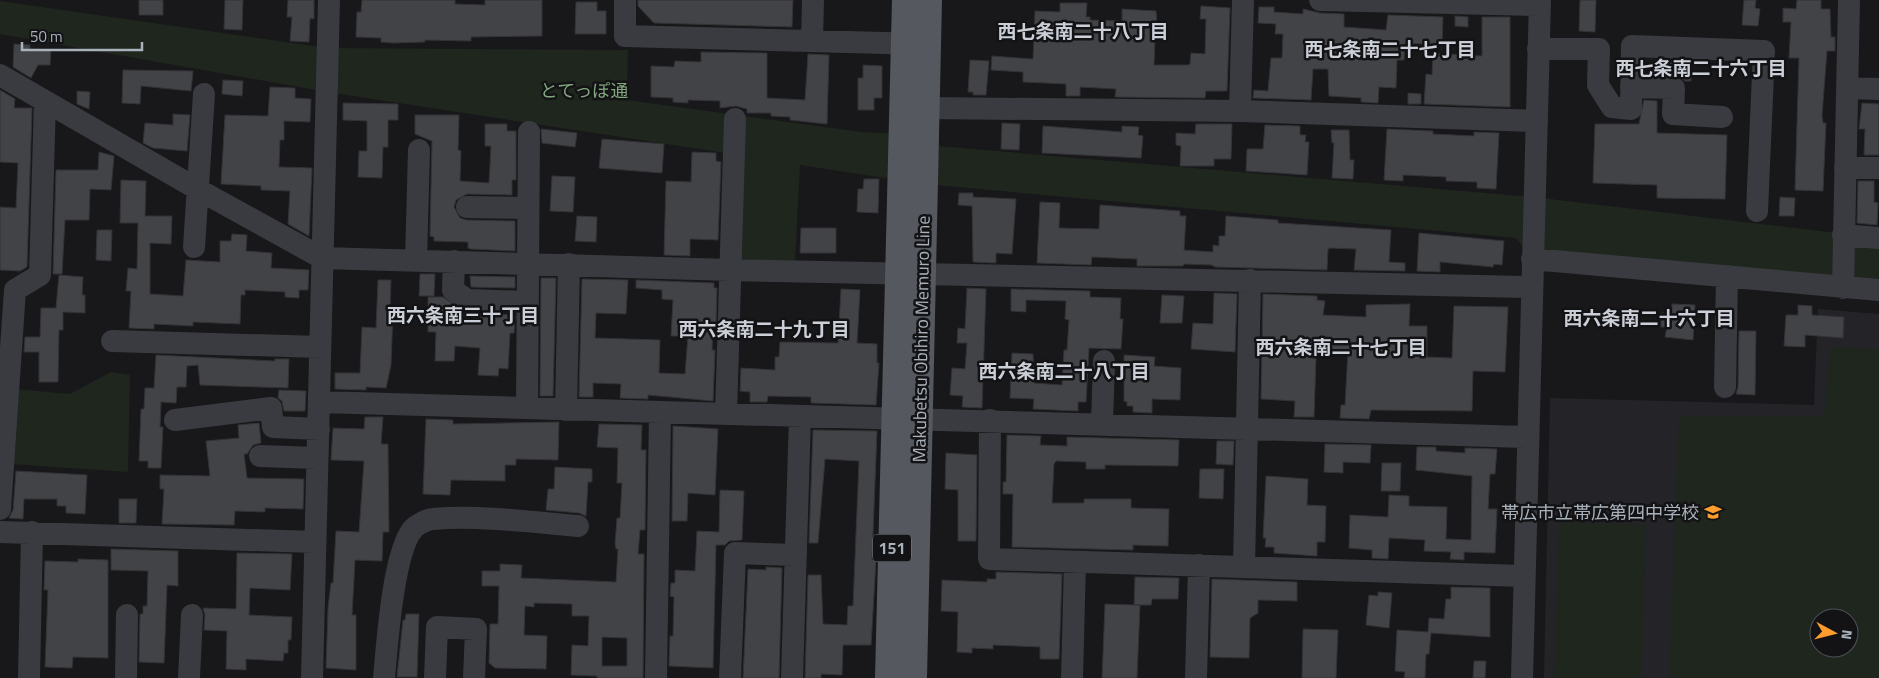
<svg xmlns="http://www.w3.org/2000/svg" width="1879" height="678" viewBox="0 0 1879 678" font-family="'Titillium Web','Noto Sans JP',sans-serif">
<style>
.built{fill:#242428;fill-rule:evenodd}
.green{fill:#1e261e;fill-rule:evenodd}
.building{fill:#424347;stroke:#323237;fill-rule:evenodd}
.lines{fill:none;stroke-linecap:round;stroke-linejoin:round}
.minor{stroke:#393b40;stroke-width:22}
.major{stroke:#55585f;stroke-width:28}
.labels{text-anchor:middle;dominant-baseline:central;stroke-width:5;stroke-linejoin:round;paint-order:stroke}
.shield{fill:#131315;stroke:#7c8289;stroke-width:1}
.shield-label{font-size:16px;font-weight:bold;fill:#a9b1bb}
.park-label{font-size:18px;fill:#82a77f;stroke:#131315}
.street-label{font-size:18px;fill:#a9b1bb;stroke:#131315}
.poi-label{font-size:18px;fill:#a9b1bb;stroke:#131315;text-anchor:end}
.neighbourhood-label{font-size:19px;font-weight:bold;fill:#cbcfd7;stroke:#131315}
</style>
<rect width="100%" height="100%" fill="#18181a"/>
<!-- built -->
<path class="built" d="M1818,309L1879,314V678H1544L1550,398L1814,405ZM1819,618H1849V648H1819Z"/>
<!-- green -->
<path class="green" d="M0,1L328,48L628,50L627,100L862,132L924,135L938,146L1533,197L1879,238V290L1532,259L1516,238L924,184L800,165L795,261L735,259L738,155L327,92L0,34Z
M1830,347L1879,349V678H1669L1679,416H1824ZM1819,618H1849V648H1819Z
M111,372L130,375L128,472L10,464L16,389L70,394Z
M1559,522L1646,525L1642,678H1554Z"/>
<!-- building -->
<path class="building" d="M139,0H163V15H139Z
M225,0H243L242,30L224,29Z
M288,0H314V19L310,18L309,42L290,41L292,17H287Z
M362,0H455V4L485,5V0H542V36L471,37V41L425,40V42L393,43L381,42V38L356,37L357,12H361Z
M638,0H793L792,27L654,23L638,6Z
M1580,0H1596L1595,32L1579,31Z
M1744,0H1756L1755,8L1760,9L1758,26L1742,25Z
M1797,0H1821V9H1830L1831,37H1835V51H1827L1822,115L1823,123H1826L1823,191L1795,190L1799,58H1789L1791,22H1783V8L1796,9Z
M576,2H597V11H606V34H575Z
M1060,3H1087L1086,17H1090V20L1122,21V9L1156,11L1158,38H1155L1154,65H1188L1190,64L1191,53L1205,54L1206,19H1200L1201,6L1230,8L1227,91H1206L1205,98L1115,97L1116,89L1080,87V96H1066V84L1023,82V72L991,70L992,56L1033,59L1035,11L1060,12Z
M1259,7H1274V12L1303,14V9L1320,13L1344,14V27L1386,30L1388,15L1443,17L1442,45L1405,43L1404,60H1397L1396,88L1379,87L1378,103L1361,102V98L1329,96L1328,69H1313L1311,100L1253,98L1254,90L1268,91L1271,58H1282L1283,34H1275L1276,24L1258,23Z
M1455,16L1468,17V27L1455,26Z
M1482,17H1510V107L1424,104L1426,74L1432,75L1433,53L1482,56Z
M14,44L30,45V49L51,50L50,65H38L31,78L13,67Z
M701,52L767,53V98L805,100L808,54L829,55L827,124L790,120V117L771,116V113H747V109L736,106L720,108V101L688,100V103L673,102V98L651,97V66L674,67L675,61L701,62Z
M970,60L989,61L986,95H973V92H968Z
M1662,60L1692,61L1691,81H1685L1675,75H1661Z
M863,65L882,66V98H874V110H858V78H863Z
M123,70L193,71L191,91L141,86L140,104L122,103Z
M223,80L243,81L242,96L222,94Z
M270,87L295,88V98L311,99L310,122L284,121V140H280L279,167L312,168L309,236L288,224L290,191L261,190V186L221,184L225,115L268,116Z
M0,90L15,99L14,108H32L27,267L20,271L0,270V207L16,208L18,163L0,162Z
M77,91L90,92L89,109L77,104Z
M1408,93L1421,94V104H1408Z
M1644,100L1657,101V133L1727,135L1725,199L1657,198V185L1593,183L1595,124H1639Z
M343,103L398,104V120H388V147H383L382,178L358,177L359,151H367V121L343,120Z
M1862,103L1879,104V155H1864L1865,129H1859Z
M173,114L190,115L187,151L153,148L143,143L145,123L173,125Z
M415,115H459L458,150L461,151L460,181L489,183L491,146H485V124H507V131H516V180H512V195L467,194L456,200L454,207L460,218L466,220L515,221V251L471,249L468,248V242L434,241V237L430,236L432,141L415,134Z
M1002,123L1020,124L1019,150L1001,149Z
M1196,124H1232L1231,159H1214V166H1180L1181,146L1176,145V133L1195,134Z
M1265,125L1300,126V135H1306L1305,142H1309L1307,175L1246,171L1247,149H1263Z
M1043,126L1122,132V126L1139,127L1138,135L1143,136L1141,158L1042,153Z
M541,129L577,133L575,147L542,143Z
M1387,129L1433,131V134L1474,136V132L1499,133L1496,189L1477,188V182L1446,181V177L1403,175V181L1384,180Z
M1331,130H1349L1350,160H1354L1353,179L1332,178L1334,143H1332Z
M602,139L664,144L662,173L599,168Z
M99,152L114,156L111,190L90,189L89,220H65L62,274H53L56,170H98Z
M692,152L716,153V161L721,162L718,240L690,239V256L664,255L666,181L691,182Z
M552,176L575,177L573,212L550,211Z
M864,179H879L878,213L857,212L858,189H863Z
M121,180L146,181L145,216H172L171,244L150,243V294L183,296L186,260L220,262V241H231L232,234L247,235L246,251L272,253L271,268L309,270L308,290H299V298L285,297V292L245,290V295H241L240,324L193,322V326L154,324V329L129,328L131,291H126L128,268L137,269L138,223H120Z
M1858,181H1874V202L1878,203L1877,225L1857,223Z
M959,193H973V197L1016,199L1012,254L996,253V263L973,262L972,206L958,205Z
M1780,197L1795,198L1794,216H1779Z
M1040,202L1060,203L1059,228L1099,229L1100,205L1180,211V216H1186L1184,250L1213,252V245L1219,246V236H1225L1226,216L1278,220V223L1391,230L1389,262L1405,263V271L1354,270L1356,249L1331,248L1328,249L1327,270L1215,267L1212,265L1184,264L1183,266H1137V259L1092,257L1091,265L1037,263Z
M577,216L597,217L596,242L575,241Z
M801,228H836V253H800Z
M97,230H112L111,261L96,260Z
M1419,233L1504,241L1502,265L1494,264L1493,267L1440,262V272L1417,271Z
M420,274H435L434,296H419Z
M59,275L83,277L82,295H85V313L63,312V330H59L58,382H39V352H24L25,337H40L41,308H56Z
M470,276L515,277V288L471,287Z
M541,278H556L553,396H540Z
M582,279L628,280L626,314L596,313L595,338L660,340L659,373L685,374L688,336H671L673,300L662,299V290L636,288V280L714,283V288H717L716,325H713L712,350H715L713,401L648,395V399L620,398L621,384L593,383V397H579Z
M378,280H391L390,311H393L391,365L386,388L366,387V390L335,389V373H360L362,327L376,328Z
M967,288L986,289L982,408L962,407L963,396L950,395L952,368L965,369L967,343H957L958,328L965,329Z
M841,289L860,290L857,343L877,344V363H879L876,405L811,403V397L768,396L767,402H750V392L740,391L741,368L775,370V357H779L780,342L838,343Z
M1011,289L1090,291V297L1121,298L1120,319H1123L1121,349L1089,348L1086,402H1078V411L1033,409L1034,399L1010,398L1012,353L1033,354L1034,383L1062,385L1064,350H1067L1069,320L1065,319L1066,301L1026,300V312L1011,311Z
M1214,293L1237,294L1235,352L1191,349L1193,323L1213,324Z
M1263,294L1317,296V300L1325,301L1323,315L1366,317V305L1410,304L1409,326H1427V357L1452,358L1454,306L1508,307L1505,372L1473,371L1472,411L1371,410L1369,419L1340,418L1341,405H1345L1348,351H1322L1316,359L1314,417H1294L1295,401L1261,399Z
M1162,295L1184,296L1182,323H1160Z
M428,297H443L466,313L515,315L514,333H510L508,369L499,368L498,376L478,375L480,348L455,346L454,361H435L436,332H428Z
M1672,304L1695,305L1693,340L1665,337L1667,327H1661V313L1672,314Z
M1798,305L1812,306V315L1844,317L1843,338L1805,335V347L1784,346L1786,315H1798Z
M1739,331H1756L1755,395L1736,394L1738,387Z
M156,355L275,361V359H289L288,388L200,385L198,365L187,366L186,387H177L176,403L161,402L160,427H163L161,468H148V461H139L141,409H144L145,388H154Z
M1124,355L1155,357L1154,366L1181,368L1180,400L1152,399V413L1133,412V406H1127V402L1124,401Z
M279,390L306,391L305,411H284L282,401L278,398Z
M365,417H383L381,444H388L389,532H383L382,561L355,560L352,615H356V670L326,668L328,608L331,583H333L336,531L359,532L364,461L331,460L333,428L364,429Z
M426,419L453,420V424L559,422L558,460L516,459V465H505V481L451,480L450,495L423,494Z
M259,423L261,443L253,445L247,454H244L247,478L304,479L303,509L265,508V512L235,511L234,525L162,524L164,489H160V475L210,476L206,441L239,438L238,425Z
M599,424L642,425L641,450H646L645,530H640L638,554H644L643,678H597V676L571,675L572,645L588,646L589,616H572V604L534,603V607L525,606L524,635L547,636L546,669L495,668L489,663L490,624H498L499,586H482V571H500V564L522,565L521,578L616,582L618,549H616L615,544L617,518H620L622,483H617L618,448L597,447ZM602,637L627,638V666H602Z
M673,426L718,429L715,495L688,493L687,521H672Z
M813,430L877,431L872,560H876L871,645H843L842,675L821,674V678H805L808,575H821L823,624L847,625L848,606H853L859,461L825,459L818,543H809Z
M1007,435L1041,436L1040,445L1067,446V437L1179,440L1178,466L1105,465V469H1086V462L1056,461L1054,464L1052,503H1084V499H1131V508L1169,509L1168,546L1133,545V550L1012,547L1013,494H1003V482H1006Z
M1217,441H1234L1233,465L1216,464Z
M1325,444L1371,445L1370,463L1343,462V473L1324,472Z
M1417,447H1436V451L1465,453V448L1497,449L1495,474H1490L1488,509H1497L1495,553L1464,552V560L1450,559L1451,552L1424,551L1425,540L1389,538L1388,559L1372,558V550L1349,548L1350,515L1388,517L1389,495L1409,496V506L1447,507L1446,539L1471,540L1472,476L1416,470Z
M946,453L977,455L976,541H958V490L945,489Z
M1382,463H1401L1400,491H1381Z
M555,467L592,469V482H588L586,516L579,513L546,510L548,489H554Z
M1200,469H1224L1223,499L1199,498Z
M16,471L87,475L85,514L66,513V506H57V499H24L23,519L9,518L13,510Z
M1266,476L1308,479L1307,505L1326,506L1325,542H1317V556L1274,553V547H1265L1266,538H1263Z
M720,490L744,491L742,540L729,541L725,545H716L713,668L669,666L670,636H673L674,597L670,596L671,583H675V570L695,571L697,531L719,532Z
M119,499H137L136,523H119Z
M111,549L178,551V586L167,585L164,663L139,662L140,614H143V606H147L148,571L111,570Z
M237,553L292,554L290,590L250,588L249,615L292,617L291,640H288V653H284L283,661L246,659V670L226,669L227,631L204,630L205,615L203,608L236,609Z
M78,559L108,560V658L73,657L72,668L45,667L48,590H44L45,561L78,562Z
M766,567L782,568L779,678H743L748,569L766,570Z
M996,572L1062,574L1059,659H1040V647L993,645V649L972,648V653L957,652L958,612L941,611L942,580L987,582V579H996Z
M1135,577L1179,578L1178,599H1152L1151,605H1134H1140L1137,678H1102L1105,604L1134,605Z
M1212,579L1297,582V601L1258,600V613L1250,618L1249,658L1210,657Z
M1451,587L1490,588V637L1431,633L1429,654H1426L1425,678H1404L1405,672L1395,671L1397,630L1428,632L1429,618L1444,619L1446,599H1451Z
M1378,592L1392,593L1389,628L1366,625L1369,595L1378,596Z
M406,614H419L417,677H397L403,620H405Z
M1303,629L1338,630L1336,678H1302Z
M1474,661H1486L1485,678H1473Z"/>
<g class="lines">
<!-- minor -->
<path class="minor" d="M625,0V36L922,44
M1320,0L1539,5
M812,41L813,0
M1538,49H1599L1598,85L1612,107L1631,109L1632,46L1764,51L1757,211
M0,75L199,190L322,258L730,270L1531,287
M1631,87L1674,88L1673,114L1722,117
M1847,88L1879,89
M925,108L1240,111L1537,121
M1240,111L1243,0
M1845,168H1879
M467,207L528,208
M1843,235L1879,238
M194,247L204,94
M1532,259L1879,290
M416,260L419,150
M454,261L453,290L467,300L528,302
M1843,288L1849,0
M112,341L320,347
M1725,387L1727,276
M320,402C722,415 1124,424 1526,437
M527,408L529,132
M566,410L569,264
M726,414L735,119
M175,420L271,408L273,427L319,429
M990,420L989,559L1523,576
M1102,423L1104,361
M260,456L317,458
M0,509L15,290L40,275L45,101
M0,532L314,542
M1244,567L1250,280
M29,678L32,532
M126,678L127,615
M189,678L192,615
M312,678L329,0
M384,678C387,646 393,552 413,529C416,525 428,519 433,519C479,515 532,522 578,526
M435,678L437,627L476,629L474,678
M656,678L660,413
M730,678L735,553L796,555
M792,678L800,416
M1072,678L1075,562
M1196,678L1199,565
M1522,678L1540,0"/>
<!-- major -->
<path class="major" d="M889,678L906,0
M913,678L928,0"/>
</g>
<!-- icons -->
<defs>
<g id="school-bare" transform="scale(1.35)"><path d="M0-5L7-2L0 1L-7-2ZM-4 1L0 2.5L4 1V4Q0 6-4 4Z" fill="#fe9d2d" stroke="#131315" stroke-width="2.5" paint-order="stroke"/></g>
</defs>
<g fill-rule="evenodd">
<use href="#school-bare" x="1713" y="512"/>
</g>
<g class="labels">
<!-- shield labels -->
<rect class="shield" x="873" y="534.5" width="38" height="27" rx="4"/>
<g class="shield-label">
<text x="892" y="548">151</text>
</g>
<!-- park labels -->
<g class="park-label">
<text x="584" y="90">とてっぽ通</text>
</g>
<!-- street labels -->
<g class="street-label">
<text transform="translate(921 339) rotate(-89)">Makubetsu Obihiro Memuro Line</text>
</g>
<!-- poi labels -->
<g class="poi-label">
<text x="1699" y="512">帯広市立帯広第四中学校</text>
</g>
<!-- neighbourhood labels -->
<g class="neighbourhood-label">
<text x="1083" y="30">西七条南二十八丁目</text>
<text x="1390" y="48">西七条南二十七丁目</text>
<text x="1701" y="67">西七条南二十六丁目</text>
<text x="463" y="314">西六条南三十丁目</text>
<text x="1649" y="317">西六条南二十六丁目</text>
<text x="764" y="328">西六条南二十九丁目</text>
<text x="1341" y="346">西六条南二十七丁目</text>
<text x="1064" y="370">西六条南二十八丁目</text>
</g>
</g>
<!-- north arrow -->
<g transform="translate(1834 633) rotate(97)"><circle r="24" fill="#131315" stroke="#4f5257"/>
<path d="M0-4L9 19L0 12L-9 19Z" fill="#fe9d2d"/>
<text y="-8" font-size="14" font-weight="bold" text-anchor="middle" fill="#a9b1bb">N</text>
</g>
<!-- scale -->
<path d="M22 42v8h120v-8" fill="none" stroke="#a9b1bb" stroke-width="2.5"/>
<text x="30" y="42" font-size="15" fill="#a9b1bb" stroke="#131315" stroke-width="4" paint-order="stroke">50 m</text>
</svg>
